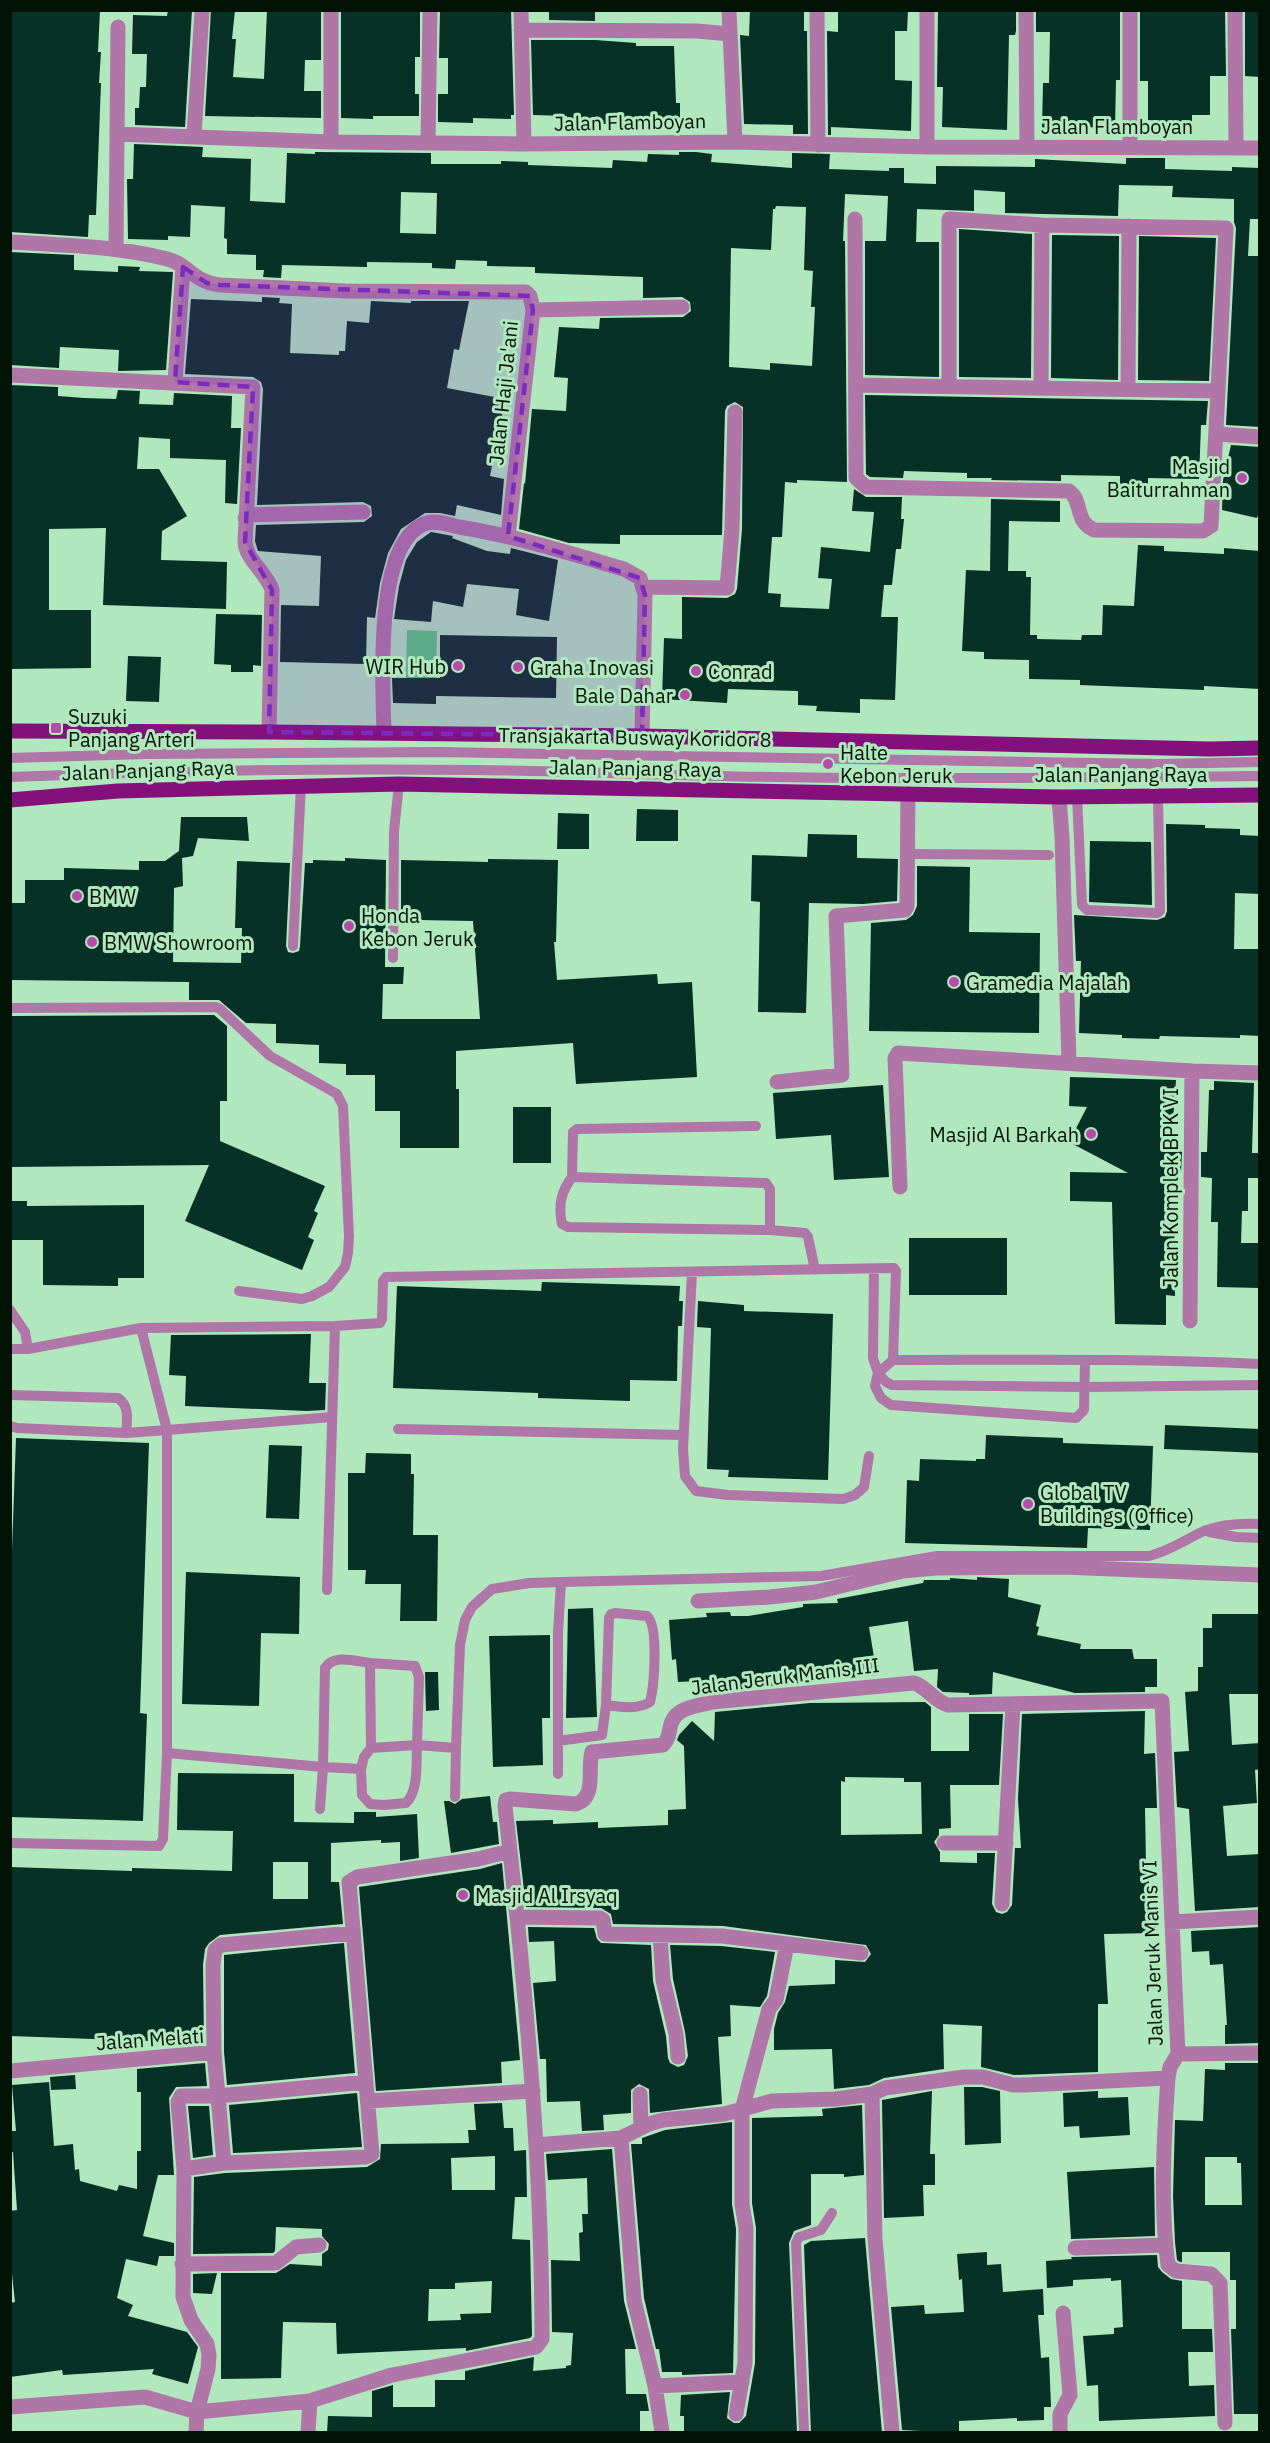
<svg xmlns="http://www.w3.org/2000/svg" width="1270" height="2443" viewBox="0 0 1270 2443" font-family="'IBM Plex Sans',sans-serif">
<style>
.green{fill:#56ca7c}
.building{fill:#073026;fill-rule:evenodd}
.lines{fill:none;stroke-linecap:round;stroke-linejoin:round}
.lane{stroke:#af76a7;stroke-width:10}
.street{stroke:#af76a7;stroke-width:15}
.primary{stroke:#84107c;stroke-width:15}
.marked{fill:#7b2cbf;fill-opacity:0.2;stroke:#7b2cbf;stroke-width:4.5;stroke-dasharray:12 8;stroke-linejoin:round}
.poi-dot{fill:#b64bab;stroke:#b0e7bd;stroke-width:2}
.labels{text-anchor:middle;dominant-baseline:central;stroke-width:6;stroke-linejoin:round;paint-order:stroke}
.street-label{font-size:20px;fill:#011305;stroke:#b0e7bd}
.poi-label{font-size:20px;fill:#011305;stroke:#b0e7bd;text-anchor:start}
</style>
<rect width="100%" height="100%" fill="#b0e7bd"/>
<!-- green -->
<path class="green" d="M407,630L437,631L436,678H406Z"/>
<!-- building -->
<path class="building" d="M10,10H100L98,52H101L99,83H101L96,215H89L88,237L10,232Z
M168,10H192L185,127L135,125V108H139L140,87H146L147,54H132L133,15L167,16Z
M211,10H235L232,39H236L233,77L264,79L267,10H321V60H305L304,91H321V118L205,116Z
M341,10H420V57H415V94H419V116H373V119L341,118Z
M440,10H511L514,115H511V119L473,118V123L438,122V94H448V58H439Z
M549,10H595V21L549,20Z
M750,10H804V31H807L808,134H793V125L744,124L740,35L749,36Z
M838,10H908L907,31H895V80L912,81L911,131L831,127V135H828L827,31L838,32Z
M938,10H1016V31L1015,35H1009L1007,130L942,127L943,87H937Z
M1036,10H1120V80H1116L1115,127L1042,128L1043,83H1049L1050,32H1036Z
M1140,10H1225L1226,76H1210V115H1192V129L1164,128V121L1148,120V81H1140Z
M1245,10H1260V77L1245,76Z
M531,40H595L636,43V46H674L676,103H680V123L598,124V120L567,119V116L533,115Z
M134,144L203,147L202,157L251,159L250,201L285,203L287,153L315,154V152L431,153V164H501V161L528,162V165L612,168L613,160L647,162L648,154L679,155V152H696L712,154L711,162L792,168V153L830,154L829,169L889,171V168H904V183L936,184V166L1035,167V159L1126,164V158H1165V169L1232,171V167L1260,168V219H1250L1248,256H1260V427L1226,425L1236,228L1234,222V199L1172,197L1173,186L1119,185L1118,216L1005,213V192L974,190V211L917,209L916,242H939V377L865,375V241H886L888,196L845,194L843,241H845L847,482L797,480V483L785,482L782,537H772L768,593L781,594L780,607L829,609L832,579L818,578L821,547L870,552L874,512L852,511L854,489L866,497H902L901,519H904L901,549H896L892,585H884L881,617H898L895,700L860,699V713L816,711L817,706L798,705V691L728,689L727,703L662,699L664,638L682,639V597L727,598L735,594L737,589L742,529L743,407L735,402L727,406L725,411L722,535H620V544L569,543L519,529L524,483L525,484L532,409L566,411L568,378L554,377L559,327L599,329L600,318L683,317L691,311L690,302L682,297L643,298V277L535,273V267L487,266V261L456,260L455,269L432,268V263L367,262V267L282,265L281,278L263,277L264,270H256V255L227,254V239L224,238L225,207L191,205L190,237L168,236V240L128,239L127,179H133ZM401,192L437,193L436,234L400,233ZM776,206L806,207L804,270L813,271L811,307H815L812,366L770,363V370L729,367L731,248L771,250L773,209H775Z
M959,229L1032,234L1031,378L959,377Z
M1052,235L1119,236L1118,380L1051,378Z
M1139,236L1216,238L1209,381L1138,380Z
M10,252L74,255V270L118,272V266L140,267L139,271L173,272L166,370L118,371L119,350L60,347L59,368L10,365Z
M262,297L280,298L279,303L292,304L290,353L339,355V351H345L347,321L369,323L371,301L411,303V301H469L459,350L454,349L447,388L505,399L490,476L504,479L501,515L457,505L455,516L440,513H425L401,529L388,553L380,583L375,618L367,617L366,664L280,662L281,605L319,606L321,556L258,551L255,541L256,525L364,522L372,516L371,506L363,502L257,505L263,389L261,382L253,377L185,374L191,299L262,302Z
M10,385L58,387V396L84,398L116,399L118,390L140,391L139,404L173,405L174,393L232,396L231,428H241L237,504L225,503L226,460L170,458V439L139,437L137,469H159L187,516L162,531L161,560L227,562L226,609L103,605L106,528L49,529V610H91V668L10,669Z
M865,395L1208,401L1206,425H1201L1199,479L1148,478V486L1120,485V476L1061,475V481L991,480L992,478H967V473L904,471L903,478L870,477L866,474Z
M1231,445L1260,447V509L1257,518L1222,510L1223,480Z
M991,499L1060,501V522L1009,521L1008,571H1026V577H1031L1030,635H1037V639L1081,640L1082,635H1102L1103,605L1134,606L1138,545L1164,546V551L1224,554V548L1260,551V689L1204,686V690L1080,685V680L1029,679V660L984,659V652L962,651L966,570L990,571Z
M431,532L453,536L452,538L487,551L510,554L511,548L558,560L549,621L516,615L519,589L467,584L463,607L433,601L431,622L394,619L399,586L406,560L417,542Z
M216,614L262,615L261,666L253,665V672H231V665L214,664Z
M440,635L557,637L556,698L436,696V704L393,703L392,678H440Z
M128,656L161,657L159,702L126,701Z
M637,809L678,810V841H636Z
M558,813L589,814V849H557Z
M181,817H247L249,841L198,838L193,856L182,858L183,886L174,888L173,962L241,963L242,928H235L237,861L290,863L286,946L288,952L293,953L299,951L300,946L305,863H313V860L345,861V858L386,860L385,967H404L403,984H383L382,1019H480L473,921L419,920V913L401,912V860L488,862V859L558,860L556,942H554L557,980L657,974L658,984L692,982L697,1077L576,1084L573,1043L456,1051V1089H459V1148H400V1111H375V1075H346V1064L319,1063V1045L276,1043V1024L246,1023L219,1000H189V982L10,980V903H25V880H64V868L139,870V861H165L179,851Z
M1166,824L1205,825V828L1240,829V835L1260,836V894L1235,893L1234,949H1260V1036L1240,1035V1038L1160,1036L1159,1039L1122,1038V1035L1079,1033L1081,961H1076L1074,915L1157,920L1165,917L1167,911Z
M808,834L857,835V858L898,859L897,901L863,904L809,903L806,1013L758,1012L760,902L751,901L752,855L807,857Z
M1090,841L1151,842L1152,905L1089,902Z
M917,866L970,867L969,932L1040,933L1039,1033L869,1031L871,923L906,920L913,915L917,906Z
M214,1015L227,1026V1101H220V1141L325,1186L314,1211L318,1213L308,1237L314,1240L302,1270L185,1221L209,1165L10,1167V1016Z
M1070,1077L1176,1080L1171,1149L1182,1152L1181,1173H1169L1168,1207H1174L1175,1296L1166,1295V1325L1115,1324L1112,1202L1070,1201V1172L1128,1173L1069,1142L1087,1107L1069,1106Z
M1214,1081L1254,1083L1252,1153H1260V1178H1248V1211H1242L1241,1243H1260V1288L1217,1287L1218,1222H1211L1212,1178L1201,1177V1152H1207L1209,1090H1214Z
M883,1085L889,1177L834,1180L831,1135L776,1139L773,1093Z
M513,1107H551V1163H513Z
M10,1201H27V1206L144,1205V1278H118V1286L43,1285V1240H10Z
M909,1238H1007V1295H909Z
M542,1282L680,1286L679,1301H683L682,1326H678L677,1381L630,1380V1401L538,1398V1393L393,1388L397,1286L541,1291Z
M698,1301L744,1305V1311L833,1314L828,1480L728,1477L729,1470L707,1469L711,1328L697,1327Z
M311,1334L309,1383H326L325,1410L307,1411L185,1406L186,1376L169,1375L171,1335Z
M1165,1425L1260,1429V1453L1164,1449Z
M986,1435L1063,1438V1443L1153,1446L1150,1530L1088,1528L1087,1548L905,1543L907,1480L919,1481L920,1459L976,1461V1459H985Z
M16,1438L149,1443L140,1713L147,1714L143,1821L10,1817V1606Z
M269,1445L302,1446L299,1519L266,1518Z
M366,1453L411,1454V1474H414L413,1535H438L437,1621H400L401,1584H365L366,1570H348V1473H365Z
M186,1572L300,1577L299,1634L261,1633L259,1706L182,1704Z
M977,1577L1009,1579L1008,1597L1041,1605L1036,1626L1039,1627L1037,1635L1081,1644L1080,1649H1132L1134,1659H1157V1687H1145V1692L1075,1693L993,1672L992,1694L969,1695V1693L943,1692L937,1687L938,1669L914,1671L908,1621L869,1627L877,1675L715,1692V1680L678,1682L676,1659L672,1660L669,1620L707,1617L706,1613L730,1612L731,1616H748L803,1607V1604L838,1603L837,1599L923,1583L924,1580H950V1578L977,1580Z
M593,1608L597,1717L566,1718L568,1609Z
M1212,1614H1260V1694H1229L1232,1745L1260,1743V1769L1255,1770L1257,1803L1223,1806L1227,1856L1260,1854V1907L1195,1911L1189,1809L1177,1807L1174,1752L1189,1751L1185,1692L1198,1691V1667H1203V1628H1212Z
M550,1635V1718H542L543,1765L493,1767L489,1636Z
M425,1672H438L439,1710L426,1711Z
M925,1702L931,1707V1751H969V1714H1003L999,1785H950L951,1828L939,1829V1835L934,1842L940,1852V1862L977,1863V1853H995L992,1904L996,1912L1002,1914L1007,1912L1012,1905L1015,1848H1021L1018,1799L1022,1714L1145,1711L1144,1754L1155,1753L1157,1808H1145L1146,1865H1149V1885H1154L1156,1933L1104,1934L1108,2004H1098V2072L1014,2075L981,2067L982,2026L943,2024L944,2069L884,2078L869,2085L834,2089L832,2049L774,2050V2029L778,2013L785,2002L789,1986L835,1984V1960L865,1962L871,1954L866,1945L723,1926L613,1924L611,1914L601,1908L526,1907L516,1821L553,1820V1824L598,1822V1828L668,1825V1810L686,1809L684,1746L677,1740L679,1735L692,1721L714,1741L715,1712L810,1703ZM845,1777L904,1778V1782H921L922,1834L841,1835V1781L845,1782Z
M178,1773L294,1774V1822L354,1823V1812H376V1817L417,1814L419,1858L400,1861V1842L381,1843V1840L331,1843V1882H339L343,1924L220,1935L209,1943L205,1949L203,1965L204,2043L10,2036V1867L132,1871V1868L232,1871L233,1831L177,1830ZM273,1862H308V1899H273Z
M490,1796L493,1822H497L499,1844L451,1853L444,1801H449L455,1804L462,1799Z
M502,1863L520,2060L501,2062L502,2083L376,2091L359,1887L480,1869Z
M528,1927L594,1928L597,1939L601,1943L651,1945L653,1981L666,2036L668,2058L670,2063L678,2067L684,2065L688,2056L685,2032L673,1979L670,1945L721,1946L775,1952L767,1996L760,2007L730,2005L731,2036L718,2037L722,2104L650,2113L649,2089L639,2084L631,2090V2113L603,2115L604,2130L582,2131L580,2101L547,2102L546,2059H540L533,1983L556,1981L554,1941L529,1942Z
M1260,1927V2043L1225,2044V2025H1227L1223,1964L1210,1965L1209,1951L1192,1952L1191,1931Z
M344,1943L355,2073L227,2085L224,2052V1955Z
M205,2063L207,2086L176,2087L169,2098L174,2175H158L143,2236L174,2243V2256H159L157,2266L126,2259L117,2298L133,2305L128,2316L187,2332L198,2347L188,2384L152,2374L154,2369L63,2375L62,2370L10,2377V2303L15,2302L10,2255V2211L17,2210L13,2152L10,2153V2131H16L12,2085L49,2082L54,2146L73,2144L75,2170L79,2169L80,2181L117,2191L119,2185L137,2189V2151H141V2092H137V2069Z
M1225,2063H1260V2414H1234L1231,2329H1236V2280H1230V2252H1182V2262H1180L1177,2260L1175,2242L1173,2196L1175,2120L1203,2121L1205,2069L1225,2070ZM1205,2157H1237V2163H1241L1242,2205H1205Z
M75,2075L76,2089L51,2090L50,2077Z
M964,2087H982L1000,2091L1001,2143L965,2145Z
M932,2091L930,2154H935V2185H923L924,2216L884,2218L882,2100Z
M1098,2091V2098L1128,2097L1130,2135L1080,2138L1079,2126L1064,2127L1063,2093Z
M357,2093L362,2147L233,2153L229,2105Z
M502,2103L504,2128H513L514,2151L526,2150L527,2197H515L512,2239L530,2240L532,2336L530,2338L466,2351V2348L337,2354L336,2323L283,2322L281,2378L221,2379V2273H276L290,2264L322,2266V2254L328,2250L329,2244L322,2236V2229L276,2227L275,2251L273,2253L193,2254L194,2177L225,2173L367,2167L380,2159L381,2144L469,2143L468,2130H476L474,2104ZM495,2156V2190H452L451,2158ZM492,2281L491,2313L460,2314L461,2320L428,2321L429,2289H455V2283Z
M862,2105L864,2175L844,2177V2174H811V2225L794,2231L789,2243L797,2433H684V2416H680L681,2395L730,2392L727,2418L734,2423H739L746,2416L755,2363L756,2228L752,2203V2118L823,2116L822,2109Z
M188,2106H209L213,2155L193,2158Z
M732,2122V2204L736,2229L733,2373L682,2375V2372H662L659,2349H656L644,2298L631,2144H642V2138L665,2130Z
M612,2149L624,2301L636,2349H625L626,2394H646L649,2411H640V2433H327L328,2416L372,2417V2391L393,2385V2407H435V2380H465V2371L534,2357L533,2371L566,2368V2366L571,2365L573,2333L552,2332L551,2260L580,2261L579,2233L583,2232L582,2214H588L587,2178L548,2180L546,2154Z
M1154,2167L1155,2236L1071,2239L1067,2172Z
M865,2238L882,2433H811L804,2245L811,2241Z
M987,2252V2265L1001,2264L1003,2292L1043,2289L1044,2315H1038L1041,2358L1049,2357L1051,2407H1044V2420L1017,2421V2418L959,2421V2433L902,2430L891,2307L924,2305L925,2314L964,2312L962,2279L959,2280L957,2254Z
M1157,2255L1158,2267L1162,2272L1171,2279L1182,2281V2329H1212L1213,2352H1188L1189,2386L1214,2385L1215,2416L1099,2421L1098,2385L1087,2386L1083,2336L1114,2334V2328L1123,2327L1121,2280L1111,2281V2278L1073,2280V2286L1047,2288L1046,2261L1072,2259L1071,2257Z
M217,2273L212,2294L193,2293V2274Z"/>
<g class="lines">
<!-- lane -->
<path class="lane" d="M10,758L147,754L438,752L1158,764L1260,762
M10,777C165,771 320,768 475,770C575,771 676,776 776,777C937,780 1098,777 1260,776
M1077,796L1082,905L1087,910L1157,913L1160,911L1158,796
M907,854L1049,855
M293,946L301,785
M393,958L394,831L399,784
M10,1008L216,1007L220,1009L270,1056L337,1094L343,1106L349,1237L348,1253L345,1267L329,1287L312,1296L302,1299L239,1291
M756,1126L577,1129L573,1132L572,1177L766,1183L770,1189V1230L805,1233L808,1237L815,1270
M572,1177C561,1192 558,1205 562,1224L568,1227L770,1230
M874,1269L873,1358L878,1373L886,1382L892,1385L1085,1387L1260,1385
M692,1272L683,1449L685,1476L696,1491L728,1495L843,1499L855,1495L864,1487L869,1456
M10,1310L25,1332L28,1349
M141,1328L335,1326
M10,1349H28L141,1328L167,1430L332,1417
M1085,1360L1084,1410L1076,1418L891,1405L881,1398L875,1386L878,1373L893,1360C1015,1360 1138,1358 1260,1364
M10,1395L118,1398C130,1406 127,1420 126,1433
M10,1426L17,1428L126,1433L167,1430V1753L163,1839L159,1846L10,1843
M398,1429L683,1435
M1209,1532L1236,1537L1260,1538
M327,1590L335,1326L380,1323L382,1319L383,1281L386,1277L894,1268L896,1271L893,1360
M370,1663C355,1661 334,1654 325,1668L323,1767L361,1769L364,1757L371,1748L370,1663L415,1666L419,1677L417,1745L456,1748L460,1645L465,1620L472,1607L492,1589L529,1583L561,1582
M558,1741L602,1735L606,1705L609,1618L611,1614L615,1613L647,1616C659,1626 654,1687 650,1702C637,1710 620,1707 606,1705
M167,1753L323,1767L320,1809
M361,1769L362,1795L370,1804L384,1805L406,1803C419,1790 416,1763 417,1745L371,1748
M558,1774V1632L561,1582L821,1576L937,1556H1149C1172,1550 1184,1540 1204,1531C1222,1524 1241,1523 1260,1524
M455,1797L456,1748
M804,2432L796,2243L799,2237L821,2230L832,2213"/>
<!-- street -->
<path class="street" d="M521,10L524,144
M729,10L735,142
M817,10L818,145
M927,10V147
M1026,10L1027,147
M1235,10L1236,147
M521,30L697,31L730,34
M117,134L118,27
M194,135L202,12
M331,142V10
M428,143L430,10
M1130,148V10
M855,219L856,478L866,487L1069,491C1083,501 1074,521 1094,530L1203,531L1211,526L1218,391L856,385
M10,242C63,245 116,246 167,259C188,264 193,282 220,285L345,291L526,292L530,296L533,310L508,536
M116,249L117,134L331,142L524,144L735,142L927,147L1260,148
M533,310L682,307
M10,375L253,387L245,542C246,560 267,573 272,590L269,732
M175,382L183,267
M949,386V219L1042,225L1226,228L1218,391
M1041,387L1042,225
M1128,389L1129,226
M1217,434L1260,437
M245,518L248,515L363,512
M644,587L727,588L732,529L735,412
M384,733C383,686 373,539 427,523C437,520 450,525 459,527C515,536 569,553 624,569L640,578L645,595L642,736
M1059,797L1062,837L1069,1062
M1192,1071L1260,1073
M777,1082L842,1075L836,916L905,910L907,906L908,794
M900,1187L895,1058L898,1053L1192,1071L1190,1321
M698,1601L770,1597L816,1592L903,1571L936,1568L1063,1567L1260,1575
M944,1843H1006
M1002,1904L1013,1704
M517,1917L600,1918L603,1920L605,1934L722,1936L861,1953
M1172,1922L1260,1917
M660,1935L663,1980L676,2034L678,2057
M1178,2054L1260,2053
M10,2071L214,2052
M1168,2078C1164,2136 1160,2208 1168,2265L1176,2271L1211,2274L1220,2283L1225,2423
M640,2094L641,2128
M872,2094L875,2239L892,2432
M368,2101L533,2091
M621,2138L634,2300L655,2386L662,2432
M224,2163L214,2052L213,1965L215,1950L221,1945L352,1933
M184,2169L224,2163L366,2157L372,2154L349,1882L357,1877L478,1859L510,1851
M1075,2248L1165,2245
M182,2264L276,2263L296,2247L319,2245
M655,2386L742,2382
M10,2407L145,2397L197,2412L310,2401L392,2375L536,2347L542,2339C542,2160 525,1983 505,1806L506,1800L510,1799L576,1804C597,1797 587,1770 592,1752L663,1745C668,1740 669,1735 670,1728C673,1707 695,1707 712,1702L914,1683C927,1687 934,1701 948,1705L1162,1701L1178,2054L1170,2067L1168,2078L1026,2085H1013L983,2077H964L885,2088L872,2094L836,2099L772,2101L724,2114L663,2120L649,2124L621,2138L536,2145
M736,2414L745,2363L746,2228L742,2204V2110L769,2009L776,2000L787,1944
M196,2432L197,2412L208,2369L209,2355L207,2344L191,2320L183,2297L184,2169L178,2102L181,2096H218L366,2082
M308,2432L310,2401
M1060,2432V2414L1070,2395L1063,2313"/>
<!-- primary -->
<path class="primary" d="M10,731L269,732L642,736L1209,749L1260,748
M10,800L118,791L399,784L1059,797L1260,795"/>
</g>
<!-- marked area -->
<path class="marked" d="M183,267L207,283L220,285L530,296L533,310L508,536L640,578L645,595L642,736L269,732L272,590L245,542L253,387L175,382Z"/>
<!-- markers -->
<g class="poi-dot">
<circle cx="1242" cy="478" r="6"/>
<circle cx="458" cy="666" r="6"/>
<circle cx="518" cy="667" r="6"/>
<circle cx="696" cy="671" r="6"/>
<circle cx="685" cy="695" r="6"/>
<rect x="50" y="722" width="12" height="12" rx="3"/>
<circle cx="828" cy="764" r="6"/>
<circle cx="77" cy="896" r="6"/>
<circle cx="349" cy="926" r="6"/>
<circle cx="92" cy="942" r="6"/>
<circle cx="954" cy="982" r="6"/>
<circle cx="1091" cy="1134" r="6"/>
<circle cx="1028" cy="1504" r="6"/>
<circle cx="463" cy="1895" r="6"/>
</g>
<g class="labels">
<!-- street labels -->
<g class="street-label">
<text transform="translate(630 122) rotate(-1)">Jalan Flamboyan</text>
<text x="1117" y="126">Jalan Flamboyan</text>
<text transform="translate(503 393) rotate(-84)">Jalan Haji Ja'ani</text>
<text transform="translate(635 737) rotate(1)">Transjakarta Busway Koridor 8</text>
<text transform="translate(635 768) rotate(1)">Jalan Panjang Raya</text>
<text transform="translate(148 770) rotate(-2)">Jalan Panjang Raya</text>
<text x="1121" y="774">Jalan Panjang Raya</text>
<text transform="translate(1170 1188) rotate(-90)">Jalan Komplek BPK VI</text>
<text transform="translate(785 1676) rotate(-7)">Jalan Jeruk Manis III</text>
<text transform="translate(1152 1953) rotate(-92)">Jalan Jeruk Manis VI</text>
<text transform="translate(150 2039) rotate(-4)">Jalan Melati</text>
</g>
<!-- poi labels -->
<g class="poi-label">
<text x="1230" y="466" text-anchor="end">Masjid<tspan x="1230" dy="23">Baiturrahman</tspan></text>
<text x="446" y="666" text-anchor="end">WIR Hub</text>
<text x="530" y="667">Graha Inovasi</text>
<text x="708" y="671">Conrad</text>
<text x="673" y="695" text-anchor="end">Bale Dahar</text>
<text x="68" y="716">Suzuki<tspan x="68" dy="23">Panjang Arteri</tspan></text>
<text x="840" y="752">Halte<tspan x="840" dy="23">Kebon Jeruk</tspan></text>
<text x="89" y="896">BMW</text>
<text x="361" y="915">Honda<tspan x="361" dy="23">Kebon Jeruk</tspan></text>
<text x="104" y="942">BMW Showroom</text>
<text x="966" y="982">Gramedia Majalah</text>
<text x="1079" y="1134" text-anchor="end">Masjid Al Barkah</text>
<text x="1040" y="1492">Global TV<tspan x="1040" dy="23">Buildings (Office)</tspan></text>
<text x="475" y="1895">Masjid Al Irsyaq</text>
</g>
</g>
<!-- border -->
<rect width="1270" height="2443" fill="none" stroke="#011305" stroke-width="24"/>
</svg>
